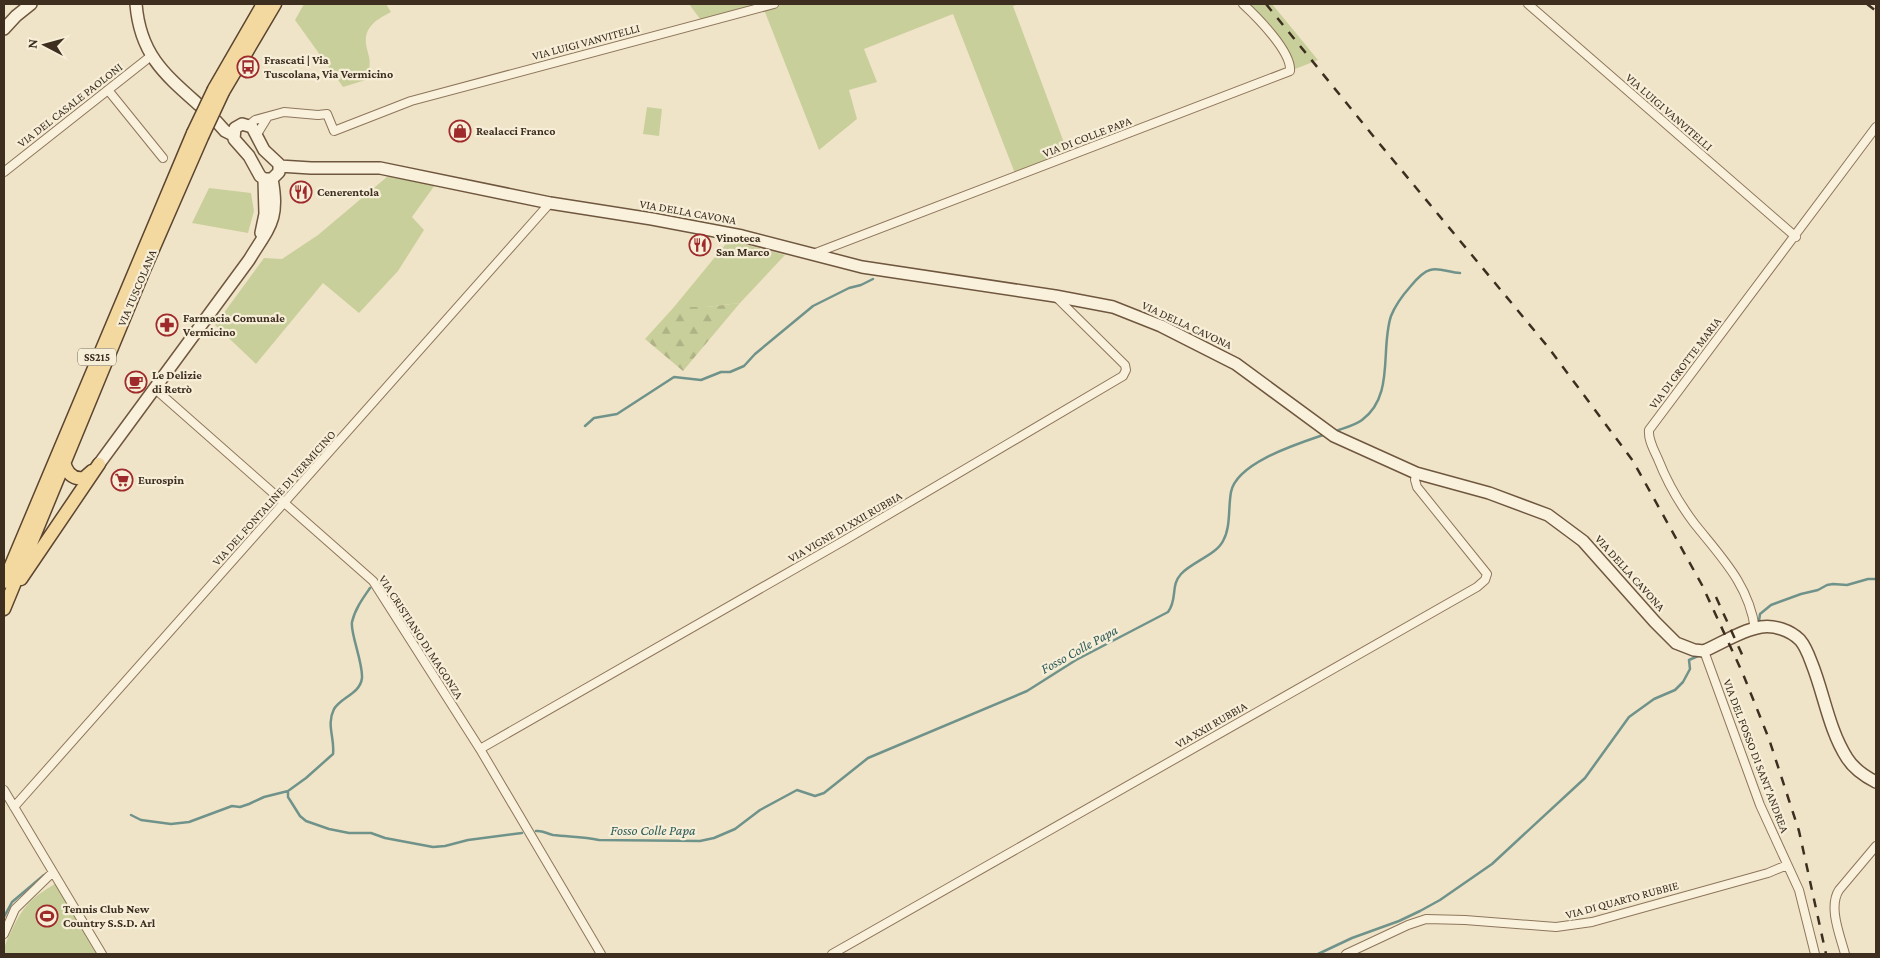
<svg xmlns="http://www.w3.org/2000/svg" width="1880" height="958" viewBox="0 0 1880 958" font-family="'Crimson Pro',serif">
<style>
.grass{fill:#c9cf9b}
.forest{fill:url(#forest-firs)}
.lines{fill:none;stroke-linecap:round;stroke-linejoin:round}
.stream{stroke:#6f938a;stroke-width:2.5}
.street-casing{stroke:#8d765c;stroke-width:10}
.secondary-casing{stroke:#6f573f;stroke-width:14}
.primary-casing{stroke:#5b4430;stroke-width:15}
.street{stroke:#faf1dc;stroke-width:8}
.secondary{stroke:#faf1dc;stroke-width:11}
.primary{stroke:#f3d9a0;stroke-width:12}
.rail{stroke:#3d2e20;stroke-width:2.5;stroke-dasharray:9 9;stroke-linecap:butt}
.primary-bridge-casing{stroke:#5b4430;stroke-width:15;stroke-linecap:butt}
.primary-bridge{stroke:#f3d9a0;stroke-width:12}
.labels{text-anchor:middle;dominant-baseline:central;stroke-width:4.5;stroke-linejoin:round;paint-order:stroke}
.shield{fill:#f7eed8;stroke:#756857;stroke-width:1}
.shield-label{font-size:11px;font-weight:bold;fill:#3d2e20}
.street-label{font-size:12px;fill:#3d2e20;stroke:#f7eed8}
.poi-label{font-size:12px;font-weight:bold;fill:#3d2e20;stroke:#f7eed8;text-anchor:start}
.water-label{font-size:14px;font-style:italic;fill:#2f5d5a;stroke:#f7eed8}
</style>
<defs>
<pattern id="forest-firs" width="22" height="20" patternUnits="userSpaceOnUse" patternTransform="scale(1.25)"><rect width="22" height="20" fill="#c9cf9b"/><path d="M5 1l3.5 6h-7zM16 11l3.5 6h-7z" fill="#aeb285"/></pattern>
</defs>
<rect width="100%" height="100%" fill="#f0e4c8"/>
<!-- grass -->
<path class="grass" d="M304,4H386L391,12C378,19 364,26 366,44C368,56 371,57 369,71L381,79H369L343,87L295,20Z
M689,4H1020L1013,6L1069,156L1016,176L953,14L864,49L877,82L849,90L857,119L819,150L763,7L703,23Z
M1243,4H1272L1318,60L1290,71L1271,32Z
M647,107L662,109L659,136L643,134Z
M388,176L435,185L412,217L424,230L398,271L359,313L323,283L256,364L215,325L264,258L282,259L318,235Z
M209,188L251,193L254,211L248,233L192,223Z
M729,240L785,255L740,303L706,307H674Z
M55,884L96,954H4C4,945 7,940 11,932C23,906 31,898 55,884Z"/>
<!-- forest -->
<path class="forest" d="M740,303L683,371L645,339L674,307H706Z"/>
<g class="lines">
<!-- stream -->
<path class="stream" d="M585,426L594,418L617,414L674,377L701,380L721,372H730L744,366L755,354L813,306L849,288L861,285L873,279
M1333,432C1343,428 1354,426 1362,420C1395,396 1380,349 1391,316C1395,306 1402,296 1410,287C1415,281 1422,272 1430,270C1439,267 1450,273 1460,273
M1759,621L1760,614L1771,605L1801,594L1818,590L1827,585L1833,584L1847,585L1868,579H1876
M288,791V797L300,816L306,821L329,829L349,833H371L385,838L433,847L445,846L468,840L522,833
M131,815L141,820L171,824L189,822L232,806L240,807L249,804L264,797L288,791L306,778L333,754C335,738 326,725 334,709C341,697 360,694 362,678C363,662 350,633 352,622C355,609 363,598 370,588
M536,831C543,830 547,834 553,835C568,837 583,836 599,840L700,841L714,838L735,829L760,810L797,790L815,796L824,793L868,758L1027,691L1076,660L1168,612C1178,599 1170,586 1181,574C1192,562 1216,555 1223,541C1231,527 1228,508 1231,492C1237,462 1300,443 1326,434
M4,917L12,902L44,875
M1318,954L1352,938L1399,921L1420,911L1440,900L1492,864L1585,778L1629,717L1654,699L1675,690L1683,682L1690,669L1689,660L1698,656"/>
<!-- street casing -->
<g class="street-casing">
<path id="street" d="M1528,4L1796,237
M108,90L163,158
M249,125L255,120L284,112L318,115L327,114L334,131L411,101L774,4
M256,136L267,118
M4,172L151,56
M813,254L1290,71C1292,52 1257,17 1243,4
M154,388L373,581L480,749L601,954
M1755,629C1749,584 1720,556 1694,523C1679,503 1667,482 1658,459C1654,450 1648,440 1649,430L1876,127
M1704,651L1760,805L1799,890L1815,954
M480,749L845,540L1123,376L1126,370L1125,365L1055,296
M4,790L102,954
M14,807L550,203
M4,934L15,909L53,872
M832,954L1477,587L1485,580L1487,574L1417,487L1415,480L1416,473
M1346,954L1408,925L1426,919L1465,920L1556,927L1592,922L1768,873L1787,865
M1845,954C1840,935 1828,907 1839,890L1876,846"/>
</g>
<!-- secondary casing -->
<g class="secondary-casing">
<path id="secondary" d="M136,4C140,54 164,74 199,105
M4,29L16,16L31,4
M216,121L225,131L233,135
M242,124L252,127L264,150L279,164V172L272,179H264L260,176L249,156L234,139L235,128Z
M279,166L311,168H380L550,203L652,219L742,236L862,267L1055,296L1113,307L1161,326L1236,364L1334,436L1416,473L1489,493L1548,515L1583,541L1655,622L1676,643L1694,650L1704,651C1722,643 1742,630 1761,627C1774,625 1790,630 1800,640C1806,647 1809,656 1812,664C1824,694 1829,730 1847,758C1854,769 1864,776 1876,782
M261,233L265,214L264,179
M99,464L249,260C269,227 280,220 272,179"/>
</g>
<!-- primary casing -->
<g class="primary-casing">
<path id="primary" d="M214,89L263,4
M223,92L275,4
M64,461C66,472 72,480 84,478L92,471
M21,579L99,464
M4,582L193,133
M4,609L144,270L202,137"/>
</g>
<!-- street -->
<use href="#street" class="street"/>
<!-- secondary -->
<use href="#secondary" class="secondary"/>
<!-- primary -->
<use href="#primary" class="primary"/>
<!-- rail -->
<path class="rail" d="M1266,4L1374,137L1548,347L1633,461L1702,585L1743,674L1769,739L1799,831L1826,954
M1867,4L1876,11
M1716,597L1745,661"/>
<!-- primary-bridge casing -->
<g class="primary-bridge-casing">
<path id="primary-bridge" d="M193,133L214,89
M202,137L223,92"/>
</g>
<!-- primary-bridge -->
<use href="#primary-bridge" class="primary-bridge"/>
</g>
<!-- icons -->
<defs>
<g id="bus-ring" transform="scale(1.125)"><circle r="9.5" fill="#f7eed8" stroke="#9e2a2b" stroke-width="1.5"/><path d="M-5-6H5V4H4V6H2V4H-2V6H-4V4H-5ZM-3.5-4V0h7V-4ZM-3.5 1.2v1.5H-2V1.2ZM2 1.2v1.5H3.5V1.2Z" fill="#9e2a2b"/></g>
<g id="shop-ring" transform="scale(1.125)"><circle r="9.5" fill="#f7eed8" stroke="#9e2a2b" stroke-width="1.5"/><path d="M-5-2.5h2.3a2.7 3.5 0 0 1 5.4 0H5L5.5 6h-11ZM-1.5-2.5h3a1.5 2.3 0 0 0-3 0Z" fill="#9e2a2b"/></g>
<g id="restaurant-ring" transform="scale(1.125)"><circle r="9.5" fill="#f7eed8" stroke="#9e2a2b" stroke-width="1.5"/><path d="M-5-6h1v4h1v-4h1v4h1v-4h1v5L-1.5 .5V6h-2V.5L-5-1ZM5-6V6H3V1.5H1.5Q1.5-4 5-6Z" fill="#9e2a2b"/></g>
<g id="pharmacy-ring" transform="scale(1.125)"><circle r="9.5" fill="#f7eed8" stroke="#9e2a2b" stroke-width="1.5"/><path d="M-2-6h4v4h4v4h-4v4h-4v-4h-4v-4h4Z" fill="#9e2a2b"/></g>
<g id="cafe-ring" transform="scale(1.125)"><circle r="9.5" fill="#f7eed8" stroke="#9e2a2b" stroke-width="1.5"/><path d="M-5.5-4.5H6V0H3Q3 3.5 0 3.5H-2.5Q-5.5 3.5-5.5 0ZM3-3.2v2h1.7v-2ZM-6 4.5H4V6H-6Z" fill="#9e2a2b"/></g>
<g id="supermarket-ring" transform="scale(1.125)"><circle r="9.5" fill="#f7eed8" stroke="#9e2a2b" stroke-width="1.5"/><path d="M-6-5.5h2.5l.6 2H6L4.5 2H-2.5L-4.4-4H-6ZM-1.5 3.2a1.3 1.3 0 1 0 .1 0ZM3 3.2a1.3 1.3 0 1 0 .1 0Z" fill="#9e2a2b"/></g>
<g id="stadium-ring" transform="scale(1.125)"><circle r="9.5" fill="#f7eed8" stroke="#9e2a2b" stroke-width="1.5"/><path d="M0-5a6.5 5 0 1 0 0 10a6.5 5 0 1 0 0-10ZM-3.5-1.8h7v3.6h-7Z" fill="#9e2a2b"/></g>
</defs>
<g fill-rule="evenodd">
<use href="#bus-ring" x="248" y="67"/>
<use href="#shop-ring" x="460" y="131"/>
<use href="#restaurant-ring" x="301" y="192"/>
<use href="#restaurant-ring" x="700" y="245"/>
<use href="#pharmacy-ring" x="167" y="325"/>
<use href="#cafe-ring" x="136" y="382"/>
<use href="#supermarket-ring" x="122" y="480"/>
<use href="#stadium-ring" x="47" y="916"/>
</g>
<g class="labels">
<!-- shield labels -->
<rect class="shield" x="78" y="348.5" width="38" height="17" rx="4"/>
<g class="shield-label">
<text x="97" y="357">SS215</text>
</g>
<!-- street labels -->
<g class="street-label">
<text transform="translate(586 42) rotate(-15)">VIA LUIGI VANVITELLI</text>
<text transform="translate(70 105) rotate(-38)">VIA DEL CASALE PAOLONI</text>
<text transform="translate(1669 112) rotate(41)">VIA LUIGI VANVITELLI</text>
<text transform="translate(1087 137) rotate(-21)">VIA DI COLLE PAPA</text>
<text transform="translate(688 212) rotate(10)">VIA DELLA CAVONA</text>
<text transform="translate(137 288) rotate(-67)">VIA TUSCOLANA</text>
<text transform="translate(1187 325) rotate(25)">VIA DELLA CAVONA</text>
<text transform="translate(1685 363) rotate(-53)">VIA DI GROTTE MARIA</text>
<text transform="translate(274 498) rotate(-48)">VIA DEL FONTALINE DI VERMICINO</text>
<text transform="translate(845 527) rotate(-30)">VIA VIGNE DI XXII RUBBIA</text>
<text transform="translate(1630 573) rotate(48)">VIA DELLA CAVONA</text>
<text transform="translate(421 637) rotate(57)">VIA CRISTIANO DI MAGONZA</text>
<text transform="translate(1211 725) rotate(-30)">VIA XXII RUBBIA</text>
<text transform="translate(1756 756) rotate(69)">VIA DEL FOSSO DI SANT'ANDREA</text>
<text transform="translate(1622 900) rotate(-15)">VIA DI QUARTO RUBBIE</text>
</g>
<!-- poi labels -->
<g class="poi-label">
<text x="264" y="60">Frascati | Via<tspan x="264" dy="14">Tuscolana, Via Vermicino</tspan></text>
<text x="476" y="131">Realacci Franco</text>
<text x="317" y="192">Cenerentola</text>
<text x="716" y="238">Vinoteca<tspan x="716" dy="14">San Marco</tspan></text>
<text x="183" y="318">Farmacia Comunale<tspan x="183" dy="14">Vermicino</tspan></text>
<text x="152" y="375">Le Delizie<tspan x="152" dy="14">di Retrò</tspan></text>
<text x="138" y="480">Eurospin</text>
<text x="63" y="909">Tennis Club New<tspan x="63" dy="14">Country S.S.D. Arl</tspan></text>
</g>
<!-- water labels -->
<g class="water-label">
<text transform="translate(1079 649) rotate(-29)">Fosso Colle Papa</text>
<text x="653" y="830">Fosso Colle Papa</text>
</g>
</g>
<!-- border -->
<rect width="1880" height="958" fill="none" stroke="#3d2e20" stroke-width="10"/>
<!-- north arrow -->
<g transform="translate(45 45) rotate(276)" stroke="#f7eed8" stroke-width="4" paint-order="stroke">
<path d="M0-4L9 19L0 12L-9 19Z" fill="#3d2e20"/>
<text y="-8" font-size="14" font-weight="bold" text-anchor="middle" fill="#3d2e20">N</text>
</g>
</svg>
